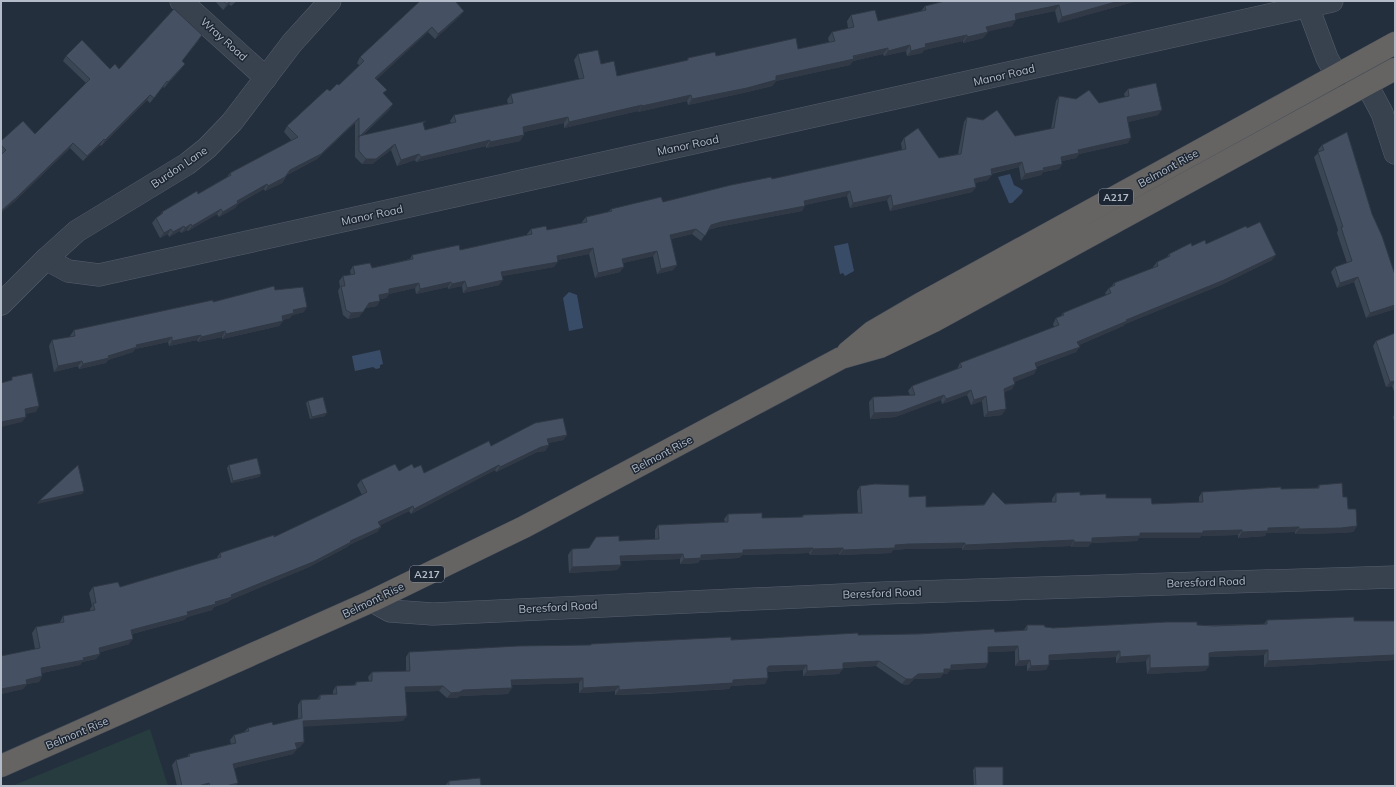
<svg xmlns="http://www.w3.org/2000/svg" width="1396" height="787" viewBox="0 0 1396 787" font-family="Mulish,sans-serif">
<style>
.green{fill:#263c3f}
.water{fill:#394c67}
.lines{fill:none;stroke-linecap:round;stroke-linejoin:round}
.minor-casing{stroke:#565f6c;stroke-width:23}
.tertiary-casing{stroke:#565f6c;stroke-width:23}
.trunk-casing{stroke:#434c59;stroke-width:23}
.minor{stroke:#38414e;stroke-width:22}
.tertiary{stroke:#38414e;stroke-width:22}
.trunk{stroke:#656462;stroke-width:22}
.wall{fill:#3b4654}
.shaded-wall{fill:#303945}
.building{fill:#455162;stroke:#303945}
.labels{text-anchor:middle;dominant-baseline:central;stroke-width:3;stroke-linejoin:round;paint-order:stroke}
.shield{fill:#1d2633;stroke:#878f9c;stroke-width:1}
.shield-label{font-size:10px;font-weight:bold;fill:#b4bcc9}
.street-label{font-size:11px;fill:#b4bcc9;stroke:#1d2633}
</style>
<rect width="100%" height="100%" fill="#242f3e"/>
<!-- green -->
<path class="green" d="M150,729L168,786H12Z"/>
<!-- water -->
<path class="water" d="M1010,174L1014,185L1023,190L1022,193L1012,203H1009L998,177Z
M848,243L854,271L845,276L843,273L840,274L834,246Z
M569,292L577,295L583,328L569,331L563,298Z
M380,350L383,364L380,365V368L376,369L373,367L355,371L352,356Z"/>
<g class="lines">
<!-- minor casing -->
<g class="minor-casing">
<path id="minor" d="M181,1L266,78
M1308,7L1327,58L1337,76
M1367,85L1382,113L1395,153
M46,259L68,271L99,275L1332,1
M372,601L390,611L433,614L884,593L1395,577"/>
</g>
<!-- tertiary casing -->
<g class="tertiary-casing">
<path id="tertiary" d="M1,304L46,259L77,231L187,164L207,148L232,122L292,43L330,1"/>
</g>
<!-- trunk casing -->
<g class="trunk-casing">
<path id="trunk" d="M848,352L872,332L920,304L1395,43
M1,766L372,601L524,527L841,358L880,347L934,321L1395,69"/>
</g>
<!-- minor -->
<use href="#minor" class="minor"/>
<!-- tertiary -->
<use href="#tertiary" class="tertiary"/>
<!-- trunk -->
<use href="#trunk" class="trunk"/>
</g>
<!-- wall -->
<path class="wall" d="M215,1H237L231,6L229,4L223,10Z
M420,1L460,16L435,39L428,32L376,79L384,94L390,109L362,136L423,124L425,130L451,123L450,121L454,115L508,104L507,100L511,94L579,79L574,60L578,54L601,64L617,76L686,61L688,58L798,49L829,42L828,38L832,32L848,28L847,21L851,15L878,21L921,11L925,6L945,1H1137L1058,23L1055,11L1016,19L1012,26L987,31L988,32L983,38L963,43V41L924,50L922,53L907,56L906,51L884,56L883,54L853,61L850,65L776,81L772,86L743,93L688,105L687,101L638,112V111L564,128V123L524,132L520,141L486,148V146L416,162L415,160L397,166L391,150L372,164H362L355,157V142L356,141L355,142V123L317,159L287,175L282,183L265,191L264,189L238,204L235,208L219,217L217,214L188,231L187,230L181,233L180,231L169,237L168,234L160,238L152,223L156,218L160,215L162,212L198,194L227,177L230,173L292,141L284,132L287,126L330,91L339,85L360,66L357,63L360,57Z
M199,40L182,61L181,69L164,88L163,86L150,103L147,100L101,146L100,145L83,161L70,148L14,202L1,154V141L35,134L86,83L63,61L66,56L110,69H119Z
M1128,89L1158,115L1128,122V143L1079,154L1076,158L1062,161V164L1059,169L1043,172L1041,175L1021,180L1019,167L991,174L988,180L975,183L976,187L972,192L890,211L887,200L850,208L847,196L805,205L802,211L718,227L708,230L701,241L692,234L671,239L677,265L673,270L657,274L653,256L623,263L620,272L595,278L589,254L558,260L554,267L502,276L499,285L463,293L462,286L448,289V287L416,294L415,288L389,294L386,298L380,299L377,306L365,308L359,317L348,319L343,315L338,291L340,287L339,281L343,276L351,275L350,271L353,266L372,268L410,259L412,255L460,250L527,235V234L531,229L547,230L582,223V222L586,217L608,212L611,209L663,202L772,179L902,150L901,143L904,138L939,158L958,154L964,122L967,117L1015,136L1051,129L1056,101L1059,96L1099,103L1125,97L1124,94Z
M1322,145L1395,309L1366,318L1354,282L1337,288L1331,272L1335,267L1347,263L1337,233L1338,230L1314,157L1319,152L1318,150Z
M1247,228L1272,260L1221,285L1125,324L1123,326L1079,345L1076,352L1036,367L1034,374L1014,382L1012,389L1004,392L1002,415L984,417L982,401L971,405L967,395L942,404L941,400L895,417L870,419L869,402L873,397L910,395L908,391L912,386L957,369L960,363L1054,327L1053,324L1056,318L1060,317L1063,313L1106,295L1105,293L1109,288L1111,287L1114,283L1153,268V267L1157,262L1167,257L1169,254L1192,246L1206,244Z
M275,290L304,312L292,315L290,318L283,320V321L279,326L222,339V337L198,342L197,340L169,346L168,342L135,349L133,352L108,360L106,363L79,369L78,366L54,372L49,346L52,340L70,337V336L74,330L213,302Z
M1395,333V394L1392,386L1386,387L1373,346L1376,341Z
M308,401L325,416L310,419L306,403Z
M1395,413V424L1393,417Z
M567,435L563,440L548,443L549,445L545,451L537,452L496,472L495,470L411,514L409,511L380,525L381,527L377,532L349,545L347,547L309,567L230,600L228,602L214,607L212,610L187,617L184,620L132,634L129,644L100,652V654L96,659L82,662L80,665L42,673V676L39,682L27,684L23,689L1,694V656L35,649L32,633L36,627L60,623V622L63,616L90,611V609L92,606L89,593L93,587H120L216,559L220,553L274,537L352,500L362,495L357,485L361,480L399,471L414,468L424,473L491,446Z
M229,465L261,474L259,477L231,483L227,468Z
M1319,485L1343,497L1357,526L1353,532L1338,533L1295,534V532L1266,533L1265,536L1238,538V535L1201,536L1199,538H1139L1137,541L1091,543L1088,547H1071V546L962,550V548L905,549L893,550L891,553L839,555V554L810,555L809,553L742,555L739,558L700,560L698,563L680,564V559L620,561L621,565L617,570L569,573L568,555L572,549L589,548L619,541L655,539V530L658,525L725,522L724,519L728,514L762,518L801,517L803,515L858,513L857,491L860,486L909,497L926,507L1052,502V499L1056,493L1080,495L1152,504L1199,502V497L1202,492L1317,488Z
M1267,620L1395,621V660L1264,667V655L1211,657H1209V666L1205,671L1147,674L1146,661L1116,663V657L1049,660L1046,670L1027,671V665L1015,666V651L988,652V663L985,668L950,670L947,674H943L940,678L914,679L908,685L902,684L876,666L843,668L839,674L803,676V670L768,672L765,684L731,686L729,689L648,694L615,695V691L579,693V683L512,685L508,694L460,696L457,698H447L439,691L405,692L403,721L303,726L304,742L300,747L297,748V749L293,754L234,768L236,786H177L172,765L176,760L187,757L189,754L231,744L230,740L234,735L244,732L248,728L273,725L298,719V705L301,700L317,699L320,695L333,694V691L336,686L354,685L356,682L369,681L368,677L372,672L406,671V657L409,652L590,645L591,644L731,640L858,635L995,632L1024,630L1027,625L1053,628L1264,624Z
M975,767L1003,786H974L973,770Z
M449,781L481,786H445Z"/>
<!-- shaded-wall -->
<path class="shaded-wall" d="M230,1H231L229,4L223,10L227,4Z
M1119,1H1137L1058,23L1062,17Z
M1059,5L1055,11L1010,20L1015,14Z
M464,11L460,16L435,39L438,34Z
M1016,20L1012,26L982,33L986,27Z
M432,27L428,32L372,84L375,78Z
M988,32L983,38L963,43L967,37Z
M967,35L963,41L924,50L922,53L907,56L911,51L925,44Z
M910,45L906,51L884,56L888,51Z
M888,48L883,54L853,61L850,65L776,81L772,86L743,93L688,105L692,99L776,76Z
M185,64L181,69L164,88L168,82Z
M150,95L147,100L101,146L105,140Z
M691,95L687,101L638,112L642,106Z
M393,104L390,109L359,138V136L355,142L359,137Z
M642,105L638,111L564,128L569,122Z
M1162,110L1158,115L1123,123L1127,117Z
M568,117L564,123L519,133L523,127Z
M359,118L355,123L317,159L286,175L290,170Z
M524,135L520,141L486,148L490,142Z
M1131,138L1128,143L1079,154L1076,158L1057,162L1061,157L1078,150Z
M104,139L100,145L83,161L87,156Z
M490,140L486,146L416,162L421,157Z
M73,143L70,148L14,202L1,213V211Z
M395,144L391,150L372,164H362L366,159Z
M419,154L415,160L397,166L401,160Z
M1022,162L1019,167L987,174L991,169Z
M1062,164L1059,169L1043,172L1041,175L1021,180L1025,174L1043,168Z
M992,175L988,180L970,184L974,179Z
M285,177L282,183L265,191L268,186Z
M267,184L264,189L238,204L235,208L219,217L223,212L237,201Z
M976,187L972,192L890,211L893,206Z
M850,191L847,196L800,206L804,201Z
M891,195L887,200L850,208L853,203Z
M805,206L802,211L718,227L708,230L711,225L721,222Z
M221,209L217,214L188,231L192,226Z
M191,224L187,230L181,233L185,228Z
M184,226L180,231L169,237L173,232Z
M171,229L168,234L160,238L164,233Z
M696,229L692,234L666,240L670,235Z
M593,248L589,254L553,261L557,256Z
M657,251L653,256L619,264L622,259Z
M1276,255L1272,260L1221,285L1125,324L1123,326L1074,347L1077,342L1126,320Z
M558,262L554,267L498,277L501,272Z
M677,265L673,270L657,274L661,269Z
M624,267L620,272L595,278L598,273Z
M1358,277L1354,282L1337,288L1340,283Z
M503,280L499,285L463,293L467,288Z
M465,281L462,286L448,289L452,284Z
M451,282L448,287L416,294L420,289Z
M419,283L415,288L389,294L386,298L375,300L379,295L389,289Z
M380,301L377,306L365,308L369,303Z
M1395,305V309L1366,318L1370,313Z
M307,307L304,312L292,315L290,318L278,321L282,316L293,310Z
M363,312L359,317L348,319L351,313Z
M283,321L279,326L222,339L226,334Z
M225,331L222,337L198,342L201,337Z
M201,335L197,340L169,346L172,341Z
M172,337L168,342L135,349L133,352L108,360L106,363L79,369L83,364L108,356L136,345Z
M1080,347L1076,352L1032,368L1035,363Z
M82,361L78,366L54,372L58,366Z
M1037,369L1034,374L1009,384L1013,378Z
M1395,381V382L1392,386L1386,387L1390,382Z
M1015,384L1012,389L1000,394L1004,389Z
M971,390L967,395L942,404L946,399Z
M944,395L941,400L895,417L870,419L874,413Z
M986,396L982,401L971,405L974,400Z
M39,406L36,412L21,415L25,409Z
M1006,409L1002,415L984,417L988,412Z
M327,413L325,416L310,419L312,417Z
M26,417L22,422L1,427V422Z
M567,435L563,440L544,444L547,439Z
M549,445L545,451L537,452L496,472L500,467L541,447Z
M499,465L495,470L411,514L414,509Z
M261,474L259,477L231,483L233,481Z
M84,491L82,494L37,504L39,501Z
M413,506L409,511L375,528L378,522Z
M1357,526L1353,532L1338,533L1295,534L1299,529Z
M381,527L377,532L349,545L347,547L309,567L230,600L228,602L214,607L212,610L187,617L184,620L127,635L131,630L187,612L215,602Z
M1299,527L1295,532L1266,533L1265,536L1238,538L1242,532L1268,528Z
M1242,530L1238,535L1201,536L1199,538H1139L1137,541L1091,543L1088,547H1071L1074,542L1092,538L1140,533Z
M1074,540L1071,546L962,550L965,545Z
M965,543L962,548L905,549L893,550L891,553L839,555L843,550L909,544Z
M813,548L809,553L742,555L739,558L700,560L698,563L680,564L684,559L701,555L743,550Z
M843,548L839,554L810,555L813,549Z
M683,554L680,559L616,561L620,556Z
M621,565L617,570L569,573L572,567Z
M133,639L129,644L95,654L99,648Z
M1018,646L1015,651L984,652L988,647Z
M1268,650L1264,655L1211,657L1205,658L1209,653L1215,652Z
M1120,651L1116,657L1045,660L1049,655Z
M100,654L96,659L82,662L80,665L37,674L41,668L83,658Z
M1150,655L1146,661L1116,663L1120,657Z
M1395,655V660L1264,667L1268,661Z
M1030,660L1027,665L1015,666L1019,661Z
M879,661L876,666L839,668L843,663Z
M988,663L985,668L950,670L947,674H943L940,678L914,679L908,685L902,684L906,679L918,674L944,669L951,665Z
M807,665L803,670L765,672L769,666Z
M1049,665L1046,670L1027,671L1031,666Z
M1209,666L1205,671L1147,674L1150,668Z
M843,669L839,674L803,676L807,671Z
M42,676L39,682L27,684L23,689L1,694V689L26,680Z
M583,678L579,683L508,685L511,680Z
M768,678L765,684L731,686L729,689L615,695L619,690L733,680Z
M443,686L439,691L401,692L405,687Z
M619,686L615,691L579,693L583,688Z
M512,688L508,694L460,696L457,698H447L451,693L463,690Z
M407,716L403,721L299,727L303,721Z
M304,742L300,747L292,748L295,743Z
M297,749L293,754L230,769L233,764Z
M209,783L207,786H198Z
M238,783L236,786H226Z"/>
<!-- building -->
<path class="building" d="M223,1H230L227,4Z
M420,1H455L464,11L438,34L432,27L375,78L387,90L383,93L393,104L359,137V118L321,154L290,170L285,177L268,186L267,184L237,201L238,203L223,212L221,209L192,226L191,224L185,228L184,226L173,232L171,229L164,233L156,218L163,213L162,212L197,191L198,194L231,175L230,173L298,137L287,126L327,89L330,91L337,84L339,85L364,61L360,57Z
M945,1H1119L1062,17L1059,5L1015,14L1016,20L986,27L988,32L967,37V35L925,44L926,47L911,51L910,45L888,51V48L853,56L854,59L776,76V80L747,88L692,99L691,95L642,106V105L569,122L568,117L523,127L524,135L490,142V140L421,157L419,154L401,160L395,144L376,159H366L359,151V136L426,121L423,123L425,130L456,122L454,115L513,103L511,94L584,78L578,54L598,50L601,64L614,61L617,76L688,60V58L715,52L716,56L796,38L798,49L835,41L832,32L854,27L851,15L875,10L878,21L926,10L925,6Z
M174,9L202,35L182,61L185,64L168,82L167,81L154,98L150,95L105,140L104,139L87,156L73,143L17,197L1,211V155L6,150L1,145V141L23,121L35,134L90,79L66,56L82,40L110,69L115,64L119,69Z
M1156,83L1162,110L1127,117L1131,138L1078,150L1079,153L1061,157L1062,164L1043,168L1044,170L1025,174L1022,162L991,169L992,175L974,179L976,187L893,206L891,195L853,203L850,191L804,201L805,206L721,222L711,225L705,236L696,229L670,235L677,265L661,269L657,251L622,259L624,267L598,273L593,248L557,256L558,262L501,272L503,280L467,288L465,281L452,284L451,282L420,289L419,283L389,289V293L379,295L380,301L369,303L363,312L351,313L346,310L341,286H345L343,276L355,274L353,266L370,263L372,268L413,259L412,255L459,245L460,250L532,234L531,229L546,226L547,230L587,222L586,217L612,211L611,209L661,197L663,202L731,185L771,177L772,179L906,149L904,138L918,128L939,158L961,154L967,117L983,120L997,110L1015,136L1054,128L1059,96L1076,99L1089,90L1099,103L1129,96L1128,89Z
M1347,132L1372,214L1382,236L1395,275V305L1370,313L1358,277L1340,283L1335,267L1352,261L1341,227H1343L1318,152L1324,150L1322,145Z
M1260,222L1276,255L1224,280L1126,320L1127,321L1077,342L1080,347L1035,363L1037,369L1013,378L1015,384L1004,389L1006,409L988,412L986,396L974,400L971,390L946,399L944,395L899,412L874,413L873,397L915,395L912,386L962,367L960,363L1059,325L1056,318L1064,315L1063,313L1111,293L1109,288L1115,285L1114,283L1158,266L1157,262L1170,256L1169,254L1191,243L1192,246L1205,240L1206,244L1246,226L1247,228Z
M274,286L275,290L303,287L307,307L293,310L294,313L282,316L283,321L226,334L225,331L201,337V335L172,341V337L136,345L137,347L108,356L109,358L83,364L82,361L58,366L52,340L75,336L74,330L213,300V302Z
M1395,333V381L1390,382L1376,341Z
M32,373L39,406L25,409L26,417L1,422V383L12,380V377Z
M323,397L327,413L312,417L308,401Z
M563,418L567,435L547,439L549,445L541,447L500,467L499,465L414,509L413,506L378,522L381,527L350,541L351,542L313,562L231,595L232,597L215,602L216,604L187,612L188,615L131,630L133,639L99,648L100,654L83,658L84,660L41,668L42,676L26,680L27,684L1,689V656L40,648L36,627L64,622L63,616L95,610L93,603H96L93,587L118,582L120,587L221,557L220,553L274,535V537L352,500L367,492L361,480L395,464L399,471L412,464L414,468L421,465L424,473L489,441L491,446L535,423Z
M257,458L261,474L233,481L229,465Z
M78,465L84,491L39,501Z
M1342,483L1343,497H1347L1348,509H1356L1357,526L1341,528L1299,529V527L1268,528V531L1242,532V530L1203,531V533H1140V536L1092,538V542H1074V540L965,545V543L909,544L895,545V548L843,550V548L813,549V548L743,550V553L701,555V558L684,559L683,554L620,556L621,565L572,567V549L589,548L596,537L619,536V541L659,539L658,525L728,522V514L762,513V518L803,517V515L862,513L860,486L875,484L909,485V497L926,496V507L984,505L993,492L1005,504L1056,502V493L1080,492V495L1106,494V498H1151L1152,504L1203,502L1202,492L1281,487V489L1319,488V485Z
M1354,617V621H1395V655L1268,661V650L1215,652L1209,653V666L1150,668V655L1120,657V651L1049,655V665L1031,666L1030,660L1019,661L1018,646L988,647V663L951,665V669H944V673L918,674L912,679H906L879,661L843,663V669L807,671V665L769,666L767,668L768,678L733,680V683L652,688L619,690V686L583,688V678L511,680L512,688L463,690L460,692L451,693L443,686L405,687L407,716L303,721L304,742L295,743L297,749L233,764L238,783L226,786H210L209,783L198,786H182L176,760L190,756L189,754L236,743L234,735L249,731L248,728L272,722L273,725L302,718L301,700L320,699V695L337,694L336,686L356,685V682L372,681V672L410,671L409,652L518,646L591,645V644L731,637V640L858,633V635L919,634L994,629L995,632L1027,630V625H1044L1045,627L1053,628L1167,622H1197V625L1214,626L1267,624V620Z
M975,767H1003V786H976Z
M480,778L481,786H449V781Z"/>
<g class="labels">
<!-- shield labels -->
<g class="shield">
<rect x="1099" y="189" width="34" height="16" rx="3"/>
<rect x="410" y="566" width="34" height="16" rx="3"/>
</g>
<g class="shield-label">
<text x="1116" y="197">A217</text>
<text x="427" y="574">A217</text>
</g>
<!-- street labels -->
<g class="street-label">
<text transform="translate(224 39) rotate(42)">Wray Road</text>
<text transform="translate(1004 75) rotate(-13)">Manor Road</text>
<text transform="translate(688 145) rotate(-12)">Manor Road</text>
<text transform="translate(179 167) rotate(-34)">Burdon Lane</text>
<text transform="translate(1168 168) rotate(-29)">Belmont Rise</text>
<text transform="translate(372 215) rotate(-12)">Manor Road</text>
<text transform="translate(662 454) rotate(-28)">Belmont Rise</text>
<text transform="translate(1206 582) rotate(-2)">Beresford Road</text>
<text transform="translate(882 593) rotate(-2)">Beresford Road</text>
<text transform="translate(373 600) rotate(-26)">Belmont Rise</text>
<text transform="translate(558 607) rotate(-3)">Beresford Road</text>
<text transform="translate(77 733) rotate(-23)">Belmont Rise</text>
</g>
</g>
<!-- border -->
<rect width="1396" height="787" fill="none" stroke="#b4bcc9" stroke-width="4"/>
</svg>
